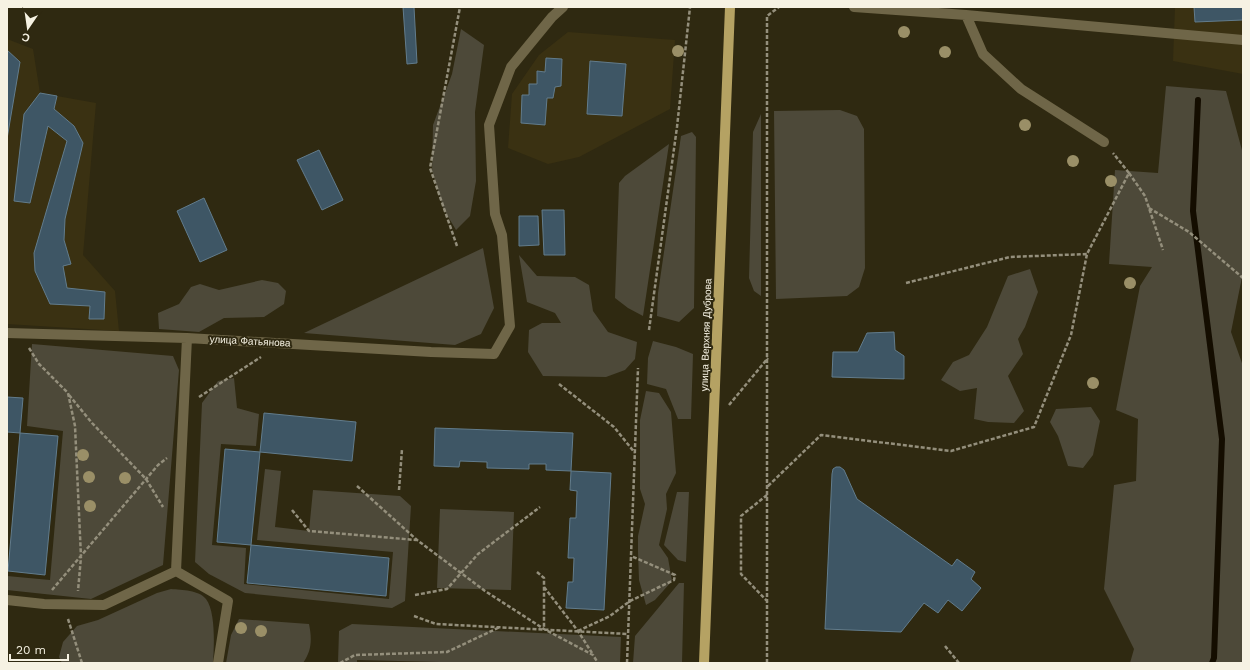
<svg xmlns="http://www.w3.org/2000/svg" width="1250" height="670" viewBox="0 0 1250 670" font-family="'Work Sans',sans-serif">
<style>
.built{fill:#3a3112}
.green{fill:#4d4939}
.lines{fill:none;stroke-linecap:round;stroke-linejoin:round}
.stream{stroke:#140d00;stroke-width:6}
.building{fill:#3e5665;stroke:#627c8c}
.path{stroke:#948f7c;stroke-width:2.5;stroke-dasharray:4 2;stroke-linecap:butt}
.minor{stroke:#6f6648;stroke-width:10}
.major{stroke:#b5a263;stroke-width:10}
.tree{fill:#9a8f67}
.labels{text-anchor:middle;dominant-baseline:central;stroke-width:4;stroke-linejoin:round;paint-order:stroke}
.street-label{font-size:10px;fill:#f6f2e3;stroke:#2f2911}
</style>
<rect width="100%" height="100%" fill="#2f2911"/>
<!-- built -->
<path class="built" d="M1175,7H1243V74L1173,61Z
M568,32L675,40L670,109L579,157L548,164L508,148L512,94L539,55Z
M7,39L33,49L40,93L96,103L83,255L115,291L119,331L7,324Z"/>
<!-- green -->
<path class="green" d="M461,29L484,45L475,112L476,181L470,216L456,230L444,210L432,171L433,125L452,74Z
M1166,86L1226,91L1243,154V272L1231,332L1243,366V663H1130L1134,649L1104,589L1114,485L1136,481L1138,419L1116,410L1140,286L1152,267L1109,264L1115,170L1158,173Z
M840,110L857,116L864,129L865,268L859,287L847,296L776,299L774,111Z
M761,114V296L754,291L749,278L753,132Z
M692,132L696,137L694,308L679,322L657,316L658,293L681,136Z
M669,144L643,316L628,308L615,298L619,183L625,176Z
M483,248L494,308L481,334L455,345L304,333Z
M519,255L537,276L575,277L589,285L593,311L608,332L637,342L635,359L625,370L606,377L543,376L528,352L529,330L542,323H561L555,313L527,302Z
M1030,269L1038,292L1025,327L1018,339L1023,354L1008,376L1024,411L1014,423L988,422L974,419L977,388L960,391L941,380L953,362L969,355L987,327L1008,276Z
M262,280L278,283L286,291L284,304L264,317L224,318L199,332L159,329L158,313L179,304L191,287L200,284L219,290Z
M653,341L676,347L693,354L691,419H678L666,389L647,384L648,358Z
M32,344L173,356L179,370L163,565L91,599L7,590V576L50,580L63,431L27,426Z
M234,378L237,408L259,414L256,446L221,444L212,545L246,548L244,584L389,599L393,552L257,540L265,469L281,471L275,527L309,531L313,490L400,496L411,506L405,601L392,608L245,593L209,574L195,562L202,403L218,381Z
M646,391L659,393L671,412L676,473L666,494L667,509L659,545L668,558L672,581L655,600L646,605L639,580L638,552V536L645,504L640,489V420Z
M1091,407L1100,421L1093,455L1083,468L1068,466L1058,436L1050,422L1056,409Z
M677,492H689L686,562L678,560L664,545Z
M440,509L514,512L511,590L437,588Z
M679,583H684L682,663H633L635,636Z
M171,589C182,590 199,590 206,599C216,612 214,648 213,663H62L59,657L63,642L77,626L98,620L157,593Z
M239,619L309,624C312,639 312,650 303,663H226L231,635Z
M352,624L621,637L620,663H480L357,660V663H338L339,631Z"/>
<g class="lines">
<!-- stream -->
<path class="stream" d="M1198,100L1193,211L1222,439L1214,658L1212,663"/>
</g>
<!-- building -->
<path class="building" d="M403,7H414L417,63L407,64Z
M1194,7H1243V20L1195,22Z
M7,50L20,62L7,139Z
M546,58L562,59L561,86L555,87L553,98H547L545,125L521,123L522,95H529V84H537V71L545,72Z
M590,61L626,64L622,116L587,114Z
M40,93L57,96L54,109L74,126L83,143L65,219L64,240L71,264L63,266L67,288L105,292L104,319H89L90,306L50,304L35,271L34,253L67,141L48,126L30,203L14,201L24,114Z
M319,150L343,200L322,210L297,160Z
M204,198L227,250L200,262L177,211Z
M542,210H564L565,255H544Z
M519,216H538L539,245L519,246Z
M894,332L895,350L904,356V379L832,377L833,352H858L867,333Z
M7,397L23,398L20,433L7,432Z
M264,413L356,422L352,461L260,452Z
M435,428L573,433L571,471L546,470V464H529V469L487,468V462L460,461L459,467L434,466Z
M20,433L58,436L45,575L8,571Z
M225,449L260,452L251,545L217,542Z
M836,467H840L844,470L857,499L952,566L957,559L975,572L971,579L981,588L962,611L948,600L938,613L924,603L901,632L825,629L832,474L833,469Z
M571,471L611,473L604,610L566,608L568,582H573L574,558H568L570,518H576L577,491L570,490Z
M251,545L389,558L386,596L247,583Z"/>
<g class="lines">
<!-- path -->
<path class="path" d="M1129,173L1145,196L1163,250
M1149,208L1189,232L1243,278
M457,246L430,168L460,7
M906,283L1010,257L1087,254
M649,330L677,127L690,7
M29,348L39,364L68,393L75,426L81,557L78,591
M559,384L614,427L635,453
M69,395L92,423L146,479L163,507
M199,397L261,357
M729,405L768,358
M357,486L417,540L485,591L544,629L593,655L598,663
M768,486L821,435L951,451L1034,427L1071,335L1087,254L1129,173L1113,153
M399,490L402,449
M767,495L741,516V574L768,602
M292,510L309,531L416,540
M537,572L544,578V629
M544,587L578,631L592,653
M52,590L158,465L167,458
M415,595L447,589L478,554L540,507
M414,616L436,624L628,634
M68,619L82,663
M578,631L610,616L630,601L674,580L675,575L631,556
M945,646L959,663
M340,663L355,655L447,652L500,627
M627,663L638,368
M767,663V16L779,7"/>
<!-- minor -->
<path class="minor" d="M854,7L966,15L1243,40
M966,15L983,54L1021,89L1104,142
M7,333L187,338L431,352L494,354L510,326L502,235L495,214L489,125L511,67L552,17L563,7
M187,338L176,571L228,601L218,663
M7,600L44,604L104,605L176,571"/>
<!-- major -->
<path class="major" d="M704,663L730,7"/>
</g>
<!-- trees -->
<g class="tree">
<circle cx="904" cy="32" r="6"/>
<circle cx="678" cy="51" r="6"/>
<circle cx="945" cy="52" r="6"/>
<circle cx="1025" cy="125" r="6"/>
<circle cx="1073" cy="161" r="6"/>
<circle cx="1111" cy="181" r="6"/>
<circle cx="1130" cy="283" r="6"/>
<circle cx="1093" cy="383" r="6"/>
<circle cx="83" cy="455" r="6"/>
<circle cx="89" cy="477" r="6"/>
<circle cx="125" cy="478" r="6"/>
<circle cx="90" cy="506" r="6"/>
<circle cx="241" cy="628" r="6"/>
<circle cx="261" cy="631" r="6"/>
</g>
<g class="labels">
<!-- street labels -->
<g class="street-label">
<text transform="translate(706 335) rotate(-88)">улица Верхняя Дуброва</text>
<text transform="translate(250 341) rotate(3)">улица Фатьянова</text>
</g>
</g>
<!-- border -->
<rect width="1250" height="670" fill="none" stroke="#f6f2e3" stroke-width="16"/>
<!-- north arrow -->
<g transform="translate(28 28) rotate(193)" stroke="#2f2911" stroke-width="3" paint-order="stroke">
<path d="M0-3L7 15L0 10L-7 15Z" fill="#f6f2e3"/>
<text y="-6" font-size="11" font-weight="bold" text-anchor="middle" fill="#f6f2e3">С</text>
</g>
<!-- scale -->
<path d="M10 654v6h58v-6" fill="none" stroke="#f6f2e3" stroke-width="2"/>
<text x="16" y="654" font-size="12" fill="#f6f2e3" stroke="#2f2911" stroke-width="3" paint-order="stroke">20 m</text>
</svg>
